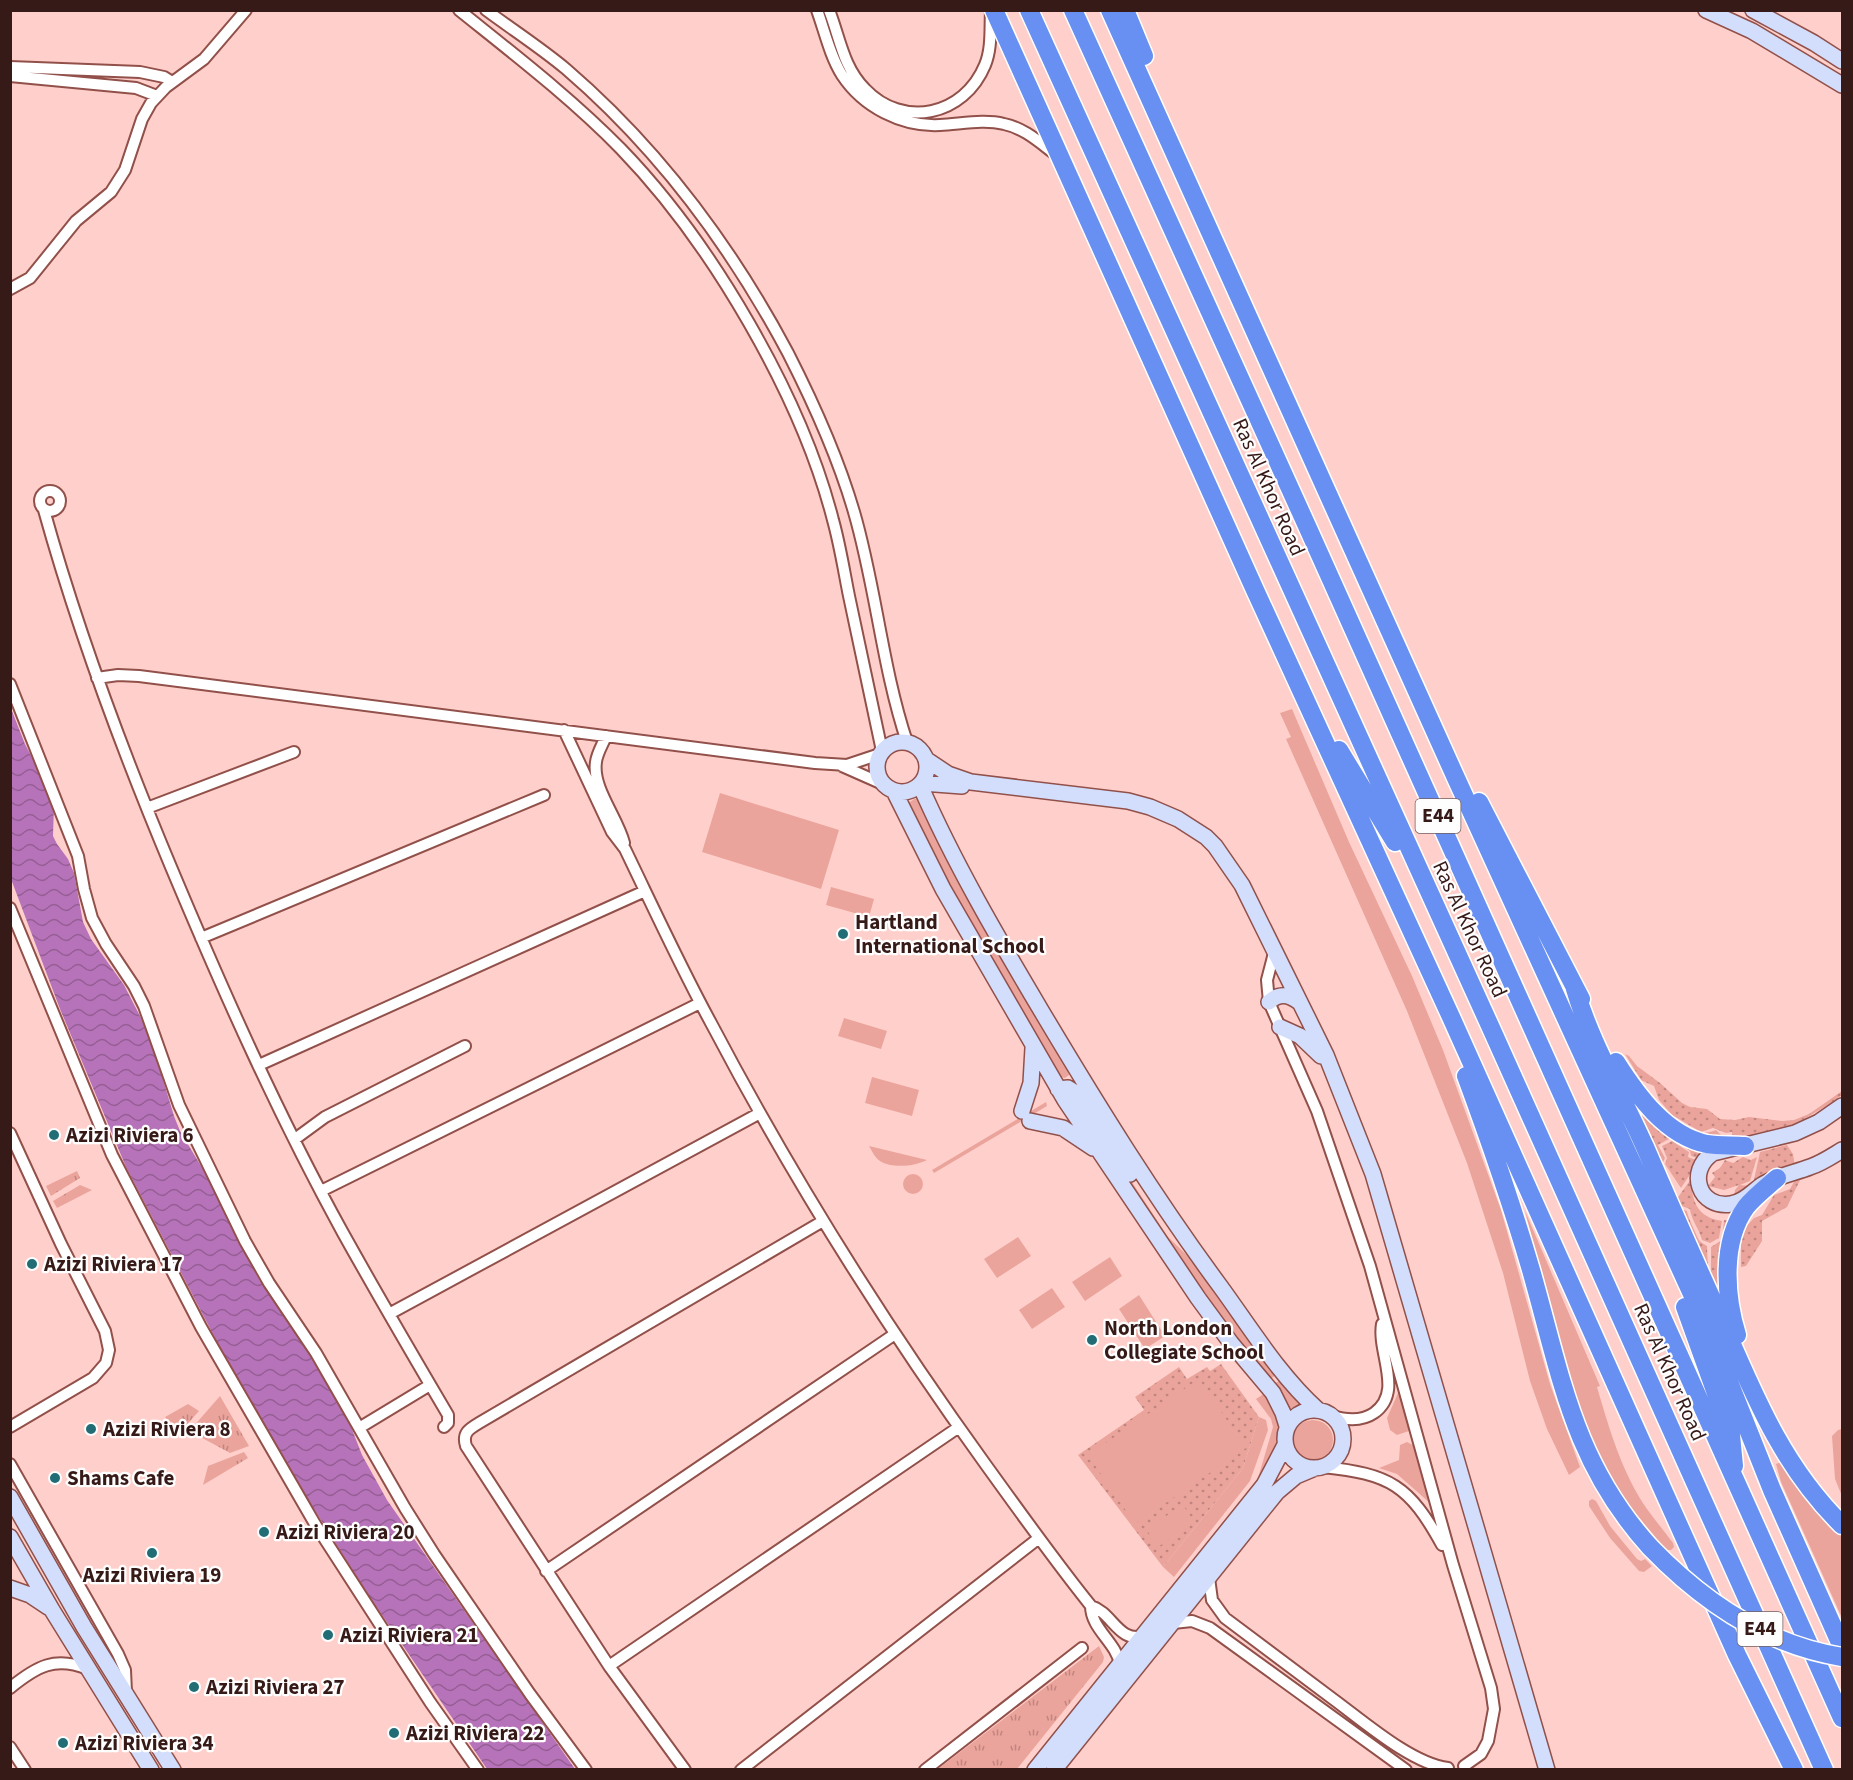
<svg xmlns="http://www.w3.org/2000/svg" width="1853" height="1780" viewBox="0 0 1853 1780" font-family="'Source Sans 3',sans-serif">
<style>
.grass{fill:url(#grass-dots)}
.park{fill:url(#park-tufts)}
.garden{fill:#eba49c}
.water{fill:url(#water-waves)}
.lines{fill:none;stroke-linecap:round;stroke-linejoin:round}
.street-casing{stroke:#92504a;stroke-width:14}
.secondary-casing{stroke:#92504a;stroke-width:18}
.highway-casing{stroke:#fff;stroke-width:21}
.street{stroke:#fff;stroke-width:10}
.secondary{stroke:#d2defb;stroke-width:15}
.highway{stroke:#6890f2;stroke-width:18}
.highway-bridge-casing{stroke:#fff;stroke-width:21;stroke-linecap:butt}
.highway-bridge{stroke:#6890f2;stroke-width:18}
.poi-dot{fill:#226c75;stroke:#fefefe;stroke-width:2}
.labels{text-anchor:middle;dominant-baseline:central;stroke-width:4.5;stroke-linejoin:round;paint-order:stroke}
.shield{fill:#fefefe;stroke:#725e5d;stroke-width:1.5}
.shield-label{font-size:20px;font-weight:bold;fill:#361a18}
.street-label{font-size:21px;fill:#361a18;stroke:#fefefe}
.poi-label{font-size:21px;font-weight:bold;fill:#361a18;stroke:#fefefe;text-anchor:start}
</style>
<defs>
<pattern id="grass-dots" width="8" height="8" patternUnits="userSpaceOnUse" patternTransform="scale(1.5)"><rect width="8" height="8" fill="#eba49c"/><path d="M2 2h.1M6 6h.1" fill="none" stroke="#bf857e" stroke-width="1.8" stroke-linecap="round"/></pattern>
<pattern id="park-tufts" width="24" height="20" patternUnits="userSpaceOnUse" patternTransform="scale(1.5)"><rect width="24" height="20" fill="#eba49c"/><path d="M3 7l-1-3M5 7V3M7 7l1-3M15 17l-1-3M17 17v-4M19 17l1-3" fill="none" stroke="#bf857e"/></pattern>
<pattern id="water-waves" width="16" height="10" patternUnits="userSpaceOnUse" patternTransform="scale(1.5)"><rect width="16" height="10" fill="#b773b9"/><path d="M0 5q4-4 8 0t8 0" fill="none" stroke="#965e95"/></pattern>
</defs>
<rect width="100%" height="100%" fill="#ffd0cb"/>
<!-- grass -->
<path class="grass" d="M1625,1054L1629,1056L1637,1066L1660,1083L1682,1103L1690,1107L1707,1109L1720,1119L1735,1120L1749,1117L1782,1121L1794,1120L1809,1114L1842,1091V1095C1804,1123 1754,1148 1704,1137C1696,1135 1687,1128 1680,1123C1696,1129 1698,1137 1716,1130L1722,1136L1732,1135V1132L1726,1133L1713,1128L1701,1132L1672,1115L1659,1100L1654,1086L1641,1080Z
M1632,1099L1703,1150L1697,1158L1691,1156L1690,1151L1671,1138L1658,1145L1665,1158L1661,1166Z
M1672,1141L1689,1152L1688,1157L1696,1160L1691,1173L1681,1188L1665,1164L1667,1158L1662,1146Z
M1787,1145L1793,1154L1795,1167L1734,1197L1735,1190L1739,1185L1724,1190L1708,1186L1715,1177L1712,1173L1720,1168L1725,1160L1733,1163L1743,1157L1751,1160L1757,1157L1750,1181L1740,1185L1751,1186L1753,1184L1760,1152Z
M1801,1178L1787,1207L1762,1221V1241L1746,1266L1741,1267V1232L1754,1218L1762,1215L1774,1195L1790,1189L1795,1180Z
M1691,1179C1692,1200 1696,1217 1722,1221L1719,1238L1710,1243L1702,1240C1699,1228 1691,1220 1690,1209L1679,1205L1676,1200Z
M1681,1209L1687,1211C1687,1215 1697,1236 1699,1240C1700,1242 1706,1245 1707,1246L1708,1269Z
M1724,1220L1731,1221L1726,1314L1711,1276V1247L1722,1240Z
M1221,1364L1259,1417L1243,1468L1163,1567L1078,1455L1144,1410L1135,1397L1179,1367L1187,1379L1207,1367L1210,1371Z"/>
<!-- park -->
<path class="park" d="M77,1171L80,1178L51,1196L46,1186Z
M80,1185L92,1190L57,1208L53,1201Z
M220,1396L249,1446L230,1453L193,1433L192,1428Z
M188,1404L199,1411L184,1428L167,1420L165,1417Z
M244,1452L248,1458L203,1485L208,1466Z
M1099,1646L1104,1657L1103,1662L1017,1769H938Z"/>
<!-- garden -->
<path class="garden" d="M1292,709L1349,842L1412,976L1443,1050L1501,1210L1550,1384L1580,1467L1569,1475L1547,1429L1530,1381L1503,1273L1467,1163L1407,1011L1286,739L1291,737L1280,713Z
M720,793L839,830L821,889L702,852Z
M914,799H919L1011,972L1068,1068L1069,1075L1065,1078L1059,1077L951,889L909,806L910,802Z
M831,887L874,899L869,917L826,905Z
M844,1018L887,1031L881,1049L838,1036Z
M872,1077L919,1090L912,1116L865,1103Z
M1046,1102L1047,1106L934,1173L932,1170Z
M1084,1109L1168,1237L1195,1263L1277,1374L1269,1380L1168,1249Z
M869,1146L927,1160C916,1166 892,1169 880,1161C875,1158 872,1151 869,1146Z
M903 1184a10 10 0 1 1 20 0a10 10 0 1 1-20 0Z
M1525,1211L1600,1386L1597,1387C1609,1428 1622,1473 1647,1509C1655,1520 1664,1531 1673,1543L1674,1547L1671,1550H1666L1623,1498L1592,1445L1565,1364Z
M1018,1237L1031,1256L997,1278L984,1259Z
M1110,1257L1122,1276L1085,1301L1072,1282Z
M1052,1288L1065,1307L1032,1329L1019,1310Z
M1139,1295L1165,1336L1145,1349L1119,1309Z
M1199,1379L1246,1448L1135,1524L1088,1455Z
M1282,1379L1300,1404L1289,1410L1274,1384Z
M1265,1393C1269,1401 1275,1410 1277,1419C1283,1440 1268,1465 1260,1483L1258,1478L1273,1427L1271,1419L1256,1399Z
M1398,1393L1401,1395L1410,1427L1409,1431L1397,1435L1390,1430L1387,1418Z
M1259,1417L1266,1420L1268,1430L1250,1481L1174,1577L1163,1567L1243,1468Z
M1293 1440a20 20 0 1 1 40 0a20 20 0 1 1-40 0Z
M1842,1429V1496L1835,1479L1832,1436L1838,1430Z
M1407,1442L1413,1445L1431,1504L1397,1474L1379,1468L1399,1460L1400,1445Z
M1781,1462L1799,1488L1842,1532V1618L1781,1482L1776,1464Z
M1592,1499L1596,1501L1610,1526L1637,1559L1641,1561L1645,1559L1652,1566L1644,1572L1639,1571L1610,1538L1589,1506V1501Z
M1183,1505L1194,1522L1158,1547L1146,1529Z"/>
<!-- water -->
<path class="water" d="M10,706L25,744L40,773L54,806L53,836L57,844L68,859L74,873L83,922L91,939L124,985L141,1018L154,1050L174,1116L180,1131L219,1196L241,1246L260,1281L307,1347L346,1414L362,1455L387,1500L575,1769H487L367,1593L295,1479L229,1365L126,1167L60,1009L11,879Z"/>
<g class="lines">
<!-- street casing -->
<g class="street-casing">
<path id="street" d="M459,10C515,55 571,98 621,149C711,242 801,395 833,520C840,545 844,571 849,596C860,648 871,699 882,751
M486,10C513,30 541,48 566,69C659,149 731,246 788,353C814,404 838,457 854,512C876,587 882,667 907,742
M817,10C825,32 830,56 842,75C863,107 902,127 940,125C961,124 984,119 1004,124C1024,128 1039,142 1055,154
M829,10C840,38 843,67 865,89C903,129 964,116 985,65C992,48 990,29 991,11
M10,67L140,72L164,77L172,82
M10,76L136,88L157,96
M10,289L30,278L76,221L111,192L125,170L142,119L151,103L166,87L204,59L246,10
M40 501a10 10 0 1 1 20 0a10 10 0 1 1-20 0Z
M44,510C78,632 122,750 171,867C223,991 278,1115 343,1233C377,1294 412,1354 448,1415V1423L444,1427
M97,678L118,675L139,676L815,763L847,765L880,754
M10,684L78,856L84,889L92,918L106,944L134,986L144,1006L179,1105L245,1241L269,1283L316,1353L405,1508L434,1554L530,1694L586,1770
M564,730L612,832L625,849C653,907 680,966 711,1023C792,1177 884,1324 986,1465C1020,1512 1054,1560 1091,1606C1113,1613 1118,1643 1144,1636
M606,736C603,744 597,753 596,762C592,788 618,818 624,843
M842,766L885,785
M147,808L294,752
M10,908L112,1155L201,1327L315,1524L430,1702L478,1770
M201,938L544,795
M1274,953L1267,980L1269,1002L1317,1111L1370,1266L1453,1565L1491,1688L1494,1709L1488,1741L1481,1754L1464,1766
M259,1065L645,891
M10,1133L61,1244L105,1331L109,1350L106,1363L93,1378L10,1427
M295,1139L325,1117L465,1046
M321,1191L700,1003
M389,1314L760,1113
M1332,1416C1346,1420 1361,1422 1374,1413C1404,1392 1377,1353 1382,1324
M359,1428L430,1385
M10,1464L118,1654L125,1670L126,1692
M1323,1467C1390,1474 1409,1485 1442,1545
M546,1571L895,1334
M1209,1578L1212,1600L1225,1618C1261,1645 1297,1672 1333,1699C1363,1721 1412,1764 1448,1768
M1091,1606C1091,1629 1116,1642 1120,1664
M1173,1623L1192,1621L1210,1628L1406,1770
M609,1666L959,1427
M10,1688C37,1666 55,1656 88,1669
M10,1747L25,1770
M685,1770L609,1666L466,1446C462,1433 469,1429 479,1423L823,1221
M741,1770L1039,1538
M925,1770L1082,1648"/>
</g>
<!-- secondary casing -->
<g class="secondary-casing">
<path id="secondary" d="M1706,10L1752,31L1842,85
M1753,10L1814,43L1842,61
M877 767a25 25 0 1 1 50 0a25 25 0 1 1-50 0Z
M927,760L948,774L971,782L1128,801L1150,807L1178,819L1206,837L1215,846L1242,885L1326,1055L1373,1174L1547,1770
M922,783L962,786
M920,785C954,863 998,938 1042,1012C1098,1106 1155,1198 1220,1286C1250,1327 1279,1375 1318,1410
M894,791L943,889L1065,1100L1198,1298L1231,1343L1273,1393L1283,1413L1287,1426
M1269,1002C1279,993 1288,994 1299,1002
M1280,1027L1300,1036L1321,1056
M1058,1089L1068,1088L1076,1093L1130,1174
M1842,1106L1819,1122L1795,1133L1713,1153C1686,1171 1699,1209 1731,1204C1744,1202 1752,1192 1762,1185C1777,1176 1794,1173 1810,1167C1822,1163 1832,1156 1842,1150
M1022,1111L1031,1083L1033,1048
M1030,1121L1063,1128L1093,1148
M1285 1439a29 29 0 1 1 58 0a29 29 0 1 1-58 0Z
M10,1497L84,1627L173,1770
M10,1537L52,1610L151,1770
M10,1588L30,1595L48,1607
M1035,1770L1264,1485L1285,1445
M1054,1770L1277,1492L1296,1476L1315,1468"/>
</g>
<!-- highway casing -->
<g class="highway-casing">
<path id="highway" d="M994,10L1255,590L1451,1017L1737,1655L1794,1770
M1029,10L1491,1028L1824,1770
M1073,10L1307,526L1842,1718
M1110,10L1456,778L1708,1329L1772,1490L1842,1647
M1125,10L1144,56
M1339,750L1395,842
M1479,802L1581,999
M1575,989C1591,1044 1622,1095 1645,1147C1670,1205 1695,1262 1721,1319C1754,1395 1782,1466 1842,1525
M1616,1062C1637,1095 1666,1136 1707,1144C1719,1146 1732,1145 1745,1146
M1466,1076C1490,1141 1512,1205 1531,1270C1561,1375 1573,1462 1650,1547
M1685,1307L1731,1435L1734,1466
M1737,1335C1725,1296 1721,1242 1746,1207C1755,1196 1767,1187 1777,1178"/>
</g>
<!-- street -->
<use href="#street" class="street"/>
<!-- secondary -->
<use href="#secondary" class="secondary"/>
<!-- highway -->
<use href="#highway" class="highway"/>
<!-- highway-bridge casing -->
<g class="highway-bridge-casing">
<path id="highway-bridge" d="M1650,1547C1702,1601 1767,1645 1842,1657"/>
</g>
<!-- highway-bridge -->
<use href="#highway-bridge" class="highway-bridge"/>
</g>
<!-- markers -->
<g class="poi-dot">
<circle cx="843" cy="934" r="6"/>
<circle cx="54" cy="1135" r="6"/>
<circle cx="32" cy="1264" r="6"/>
<circle cx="1092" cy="1340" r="6"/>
<circle cx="91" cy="1429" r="6"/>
<circle cx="55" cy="1478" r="6"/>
<circle cx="264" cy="1532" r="6"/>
<circle cx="152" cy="1553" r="6"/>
<circle cx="328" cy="1635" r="6"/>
<circle cx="194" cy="1687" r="6"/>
<circle cx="394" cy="1733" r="6"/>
<circle cx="63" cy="1743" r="6"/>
</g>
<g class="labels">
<!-- shield labels -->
<g class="shield">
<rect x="1415.5" y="799" width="45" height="34" rx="4.5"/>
<rect x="1737.5" y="1612" width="45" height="34" rx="4.5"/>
</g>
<g class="shield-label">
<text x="1438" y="816">E44</text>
<text x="1760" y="1629">E44</text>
</g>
<!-- street labels -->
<g class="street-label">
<text transform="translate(1269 487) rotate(66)">Ras Al Khor Road</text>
<text transform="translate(1470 929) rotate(65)">Ras Al Khor Road</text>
<text transform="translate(1670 1372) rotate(66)">Ras Al Khor Road</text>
</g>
<!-- poi labels -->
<g class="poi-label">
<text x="855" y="922">Hartland<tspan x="855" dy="24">International School</tspan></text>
<text x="66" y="1135">Azizi Riviera 6</text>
<text x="44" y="1264">Azizi Riviera 17</text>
<text x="1104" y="1328">North London<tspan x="1104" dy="24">Collegiate School</tspan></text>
<text x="103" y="1429">Azizi Riviera 8</text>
<text x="67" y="1478">Shams Cafe</text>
<text x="276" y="1532">Azizi Riviera 20</text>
<text x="152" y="1575" text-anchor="middle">Azizi Riviera 19</text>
<text x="340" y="1635">Azizi Riviera 21</text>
<text x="206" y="1687">Azizi Riviera 27</text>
<text x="406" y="1733">Azizi Riviera 22</text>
<text x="75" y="1743">Azizi Riviera 34</text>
</g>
</g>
<!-- border -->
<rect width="1853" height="1780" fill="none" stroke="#361a18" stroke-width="24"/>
</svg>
